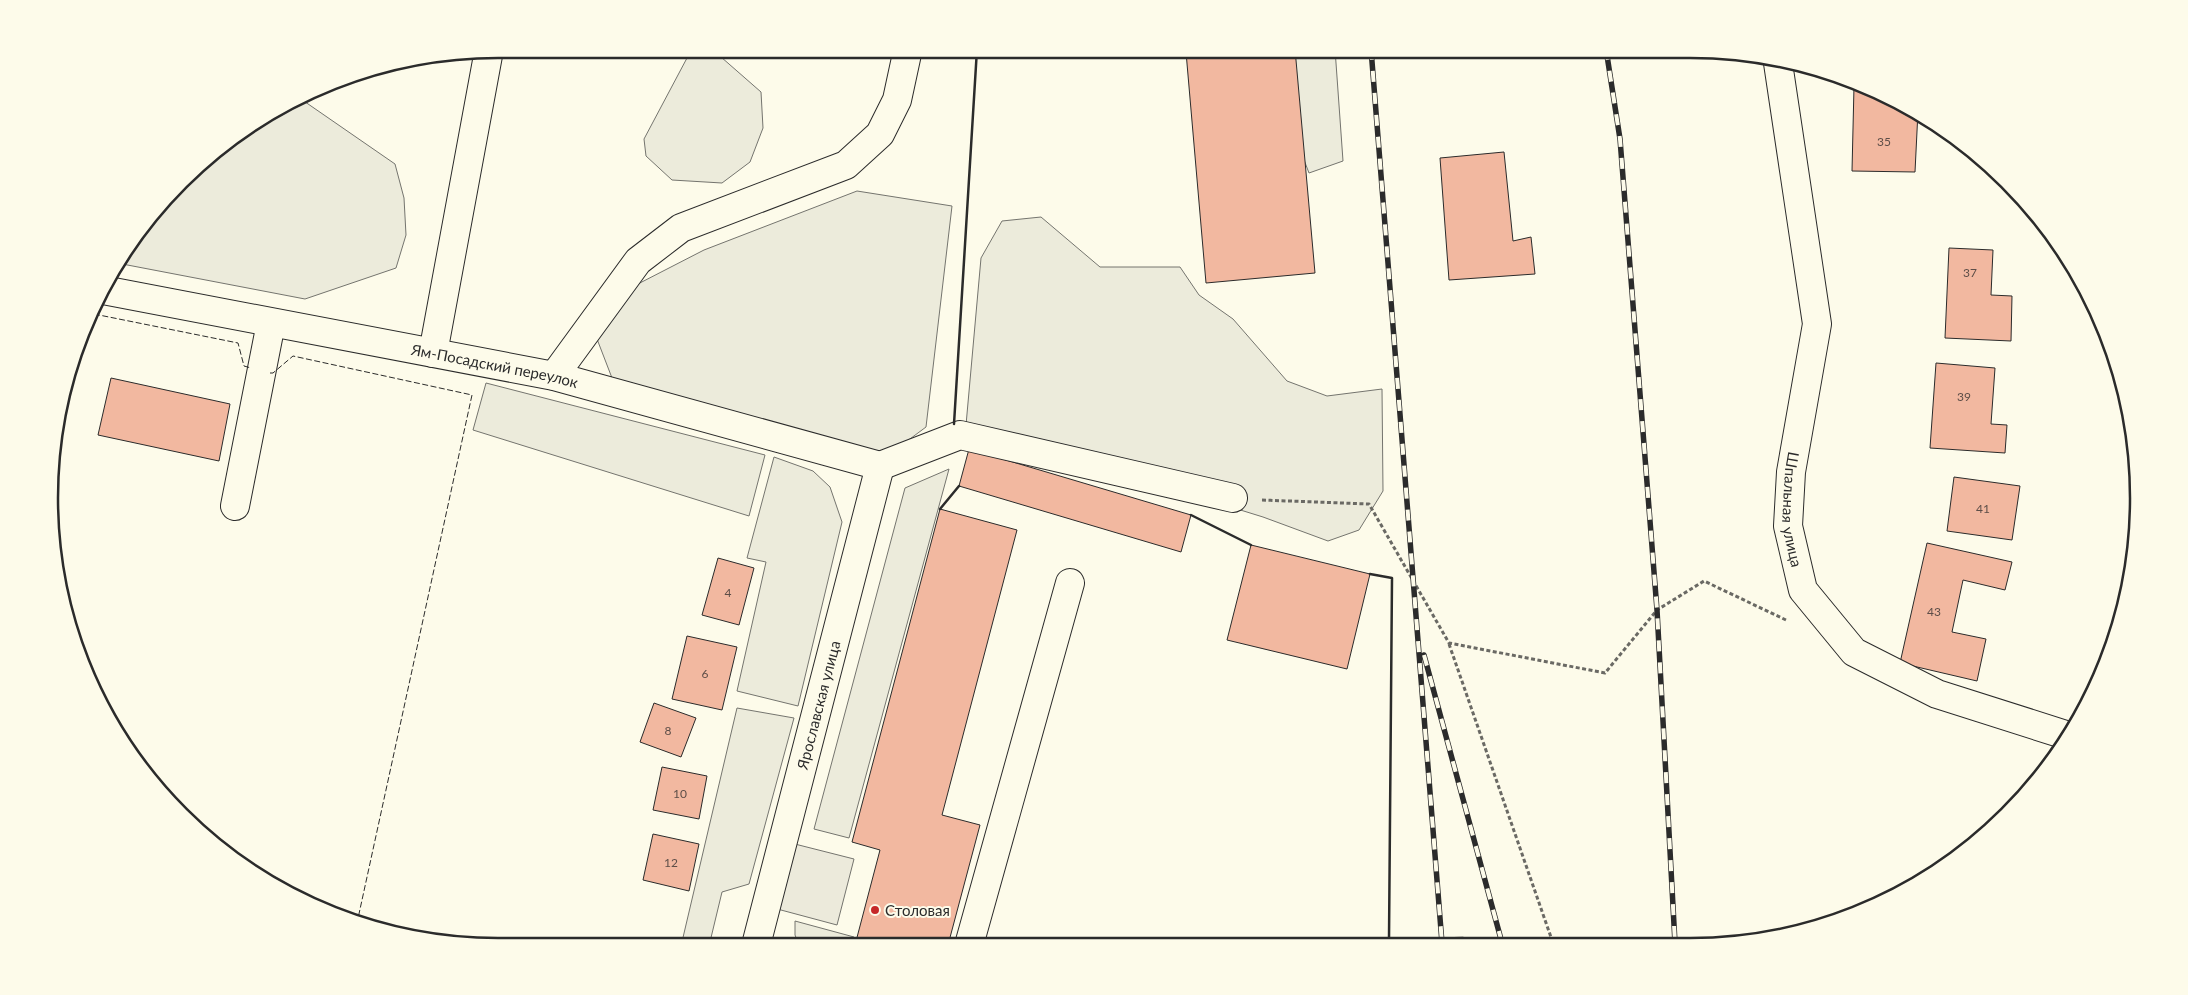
<svg xmlns="http://www.w3.org/2000/svg" width="2188" height="995" viewBox="0 0 2188 995" font-family="Lato,sans-serif">
<style>
.green{fill:#ecebdb;stroke:#74746e}
.parking{fill:#eceadb;stroke:#74746e}
.building{fill:#f2b8a0;stroke:#2b2b2b}
.lines{fill:none;stroke-linecap:round;stroke-linejoin:round}
.minor-casing{stroke:#2b2b2b;stroke-width:30}
.path{stroke:#6a6964;stroke-width:3;stroke-dasharray:4 2.5;stroke-linecap:butt}
.minor{stroke:#fdfbea;stroke-width:28}
.rail-casing{stroke:#2b2b2b;stroke-width:5.5}
.rail{stroke:#fdfbea;stroke-width:4;stroke-dasharray:11;stroke-linecap:butt}
.fence{stroke:#2b2b2b;stroke-width:1;stroke-dasharray:6 2.5;stroke-linecap:butt}
.wall{stroke:#2b2b2b;stroke-width:2.5}
.poi-dot{fill:#c62828;stroke:#fdfbea;stroke-width:2}
.labels{text-anchor:middle;dominant-baseline:central;stroke-width:4;stroke-linejoin:round;paint-order:stroke}
.number-label{font-size:12px;fill:#5d4e48}
.street-label{font-size:15px;fill:#2b2b2b;stroke:#fdfbea}
.poi-label{font-size:15px;fill:#2b2b2b;stroke:#fdfbea;text-anchor:start}
.rim{fill:none;stroke:#2b2b2b;stroke-width:2.5}
</style>
<rect width="100%" height="100%" fill="#fdfbea"/>
<!-- green -->
<path class="green" d="M1244,49H1335L1343,161L1309,173L1283,105Z
M704,52L721,57L761,92L763,128L750,162L722,183L672,180L646,156L644,139L687,58Z
M298,97L395,164L404,198L406,235L396,268L305,299L117,263L202,160L273,109Z
M857,191L952,206L926,427L887,456L612,378L597,339L634,286L704,250Z
M1041,217L1100,267H1180L1199,295L1233,319L1287,381L1327,396L1382,389L1383,491L1359,530L1328,541L1263,517L966,425L981,258L1002,221Z
M486,383L765,455L749,516L473,430Z
M774,457L813,471L830,487L842,522L798,706L737,691L766,562L747,558Z
M949,469L849,838L814,829L905,488Z
M737,708L794,718L749,884L722,892L709,946H681Z
M795,921L854,937L852,945H799L795,935Z"/>
<!-- parking -->
<path class="parking" d="M783,841L854,859L837,925L766,906Z"/>
<!-- building -->
<path class="building" d="M1223,49H1295L1315,273L1206,283L1186,52Z
M1854,86L1866,87L1918,111L1915,172L1852,171Z
M1504,152L1513,241L1531,237L1535,274L1449,280L1440,158Z
M1949,248L1993,250L1991,295L2012,296L2011,341L1945,338Z
M1936,363L1995,368L1991,424L2007,425L2005,453L1930,448Z
M111,378L230,404L219,461L98,435Z
M969,449L1191,515L1181,552L959,486Z
M1954,477L2020,486L2012,540L1947,531Z
M940,509L1017,530L942,815L980,825L948,945H855L880,850L852,842Z
M1927,543L2012,562L2005,590L1963,580L1952,632L1986,639L1977,681L1900,663Z
M1251,545L1370,574L1347,669L1227,640Z
M718,558L754,568L739,625L702,615Z
M687,636L737,647L722,710L672,699Z
M654,703L696,718L681,757L640,742Z
M662,767L707,776L699,819L653,810Z
M653,834L699,844L689,891L643,880Z"/>
<g class="lines">
<!-- minor casing -->
<g class="minor-casing">
<g id="minor">
<path id="s1" d="M1778,63L1817,324L1791,472L1788,526L1803,590L1854,652L1937,694L2069,736"/>
<path id="s2" d="M103,290L554,376L880,466"/>
<path d="M433,353L489,50"/>
<path d="M554,376L638,261L681,228L846,165L880,134L897,100L908,49"/>
<path d="M880,466L960,435L1233,498"/>
<path d="M235,506L271,323"/>
<path id="s3" d="M756,945L880,466"/>
<path d="M969,945L1070,583"/>
</g>
</g>
<!-- path -->
<path class="path" d="M1262,500L1369,504L1449,643L1605,673L1657,610L1704,581L1786,620
M1449,644L1553,943"/>
<!-- minor -->
<use href="#minor" class="minor"/>
<!-- rail casing -->
<g class="rail-casing">
<path id="rail" d="M1371,49L1442,943
M1606,49L1620,139L1657,610L1675,943
M1424,655L1502,943"/>
</g>
<!-- rail -->
<use href="#rail" class="rail"/>
<!-- fence -->
<path class="fence" d="M94,314L238,343L244,366L251,368
M270,373H273L293,356L472,395L357,923"/>
<!-- wall -->
<path class="wall" d="M954,424L977,49
M940,509L959,486
M1191,515L1251,545
M1370,574L1392,578L1389,940L1463,938L1464,943"/>
</g>
<!-- markers -->
<circle class="poi-dot" cx="875" cy="910" r="5"/>
<g class="labels">
<!-- number labels -->
<g class="number-label">
<text x="1884" y="141">35</text>
<text x="1970" y="272">37</text>
<text x="1964" y="396">39</text>
<text x="1983" y="508">41</text>
<text x="728" y="592">4</text>
<text x="1934" y="611">43</text>
<text x="705" y="673">6</text>
<text x="668" y="730">8</text>
<text x="680" y="793">10</text>
<text x="671" y="862">12</text>
</g>
<!-- street labels -->
<g class="street-label">
<text stroke="none"><textPath href="#s2" startOffset="399">Ям-Посадский переулок</textPath></text>
<text stroke="none"><textPath href="#s1" startOffset="452">Шпальная улица</textPath></text>
<text stroke="none"><textPath href="#s3" startOffset="248">Ярославская улица</textPath></text>
</g>
<!-- poi labels -->
<g class="poi-label">
<text x="885" y="910">Столовая</text>
</g>
</g>
<!-- crop -->
<path d="M0 0H2188V995H0ZM498 58H1690A440 440 0 0 1 2130 498V498A440 440 0 0 1 1690 938H498A440 440 0 0 1 58 498V498A440 440 0 0 1 498 58Z" fill="#fdfbea" fill-rule="evenodd"/>
<path class="rim" d="M498 58H1690A440 440 0 0 1 2130 498V498A440 440 0 0 1 1690 938H498A440 440 0 0 1 58 498V498A440 440 0 0 1 498 58Z"/>
</svg>
